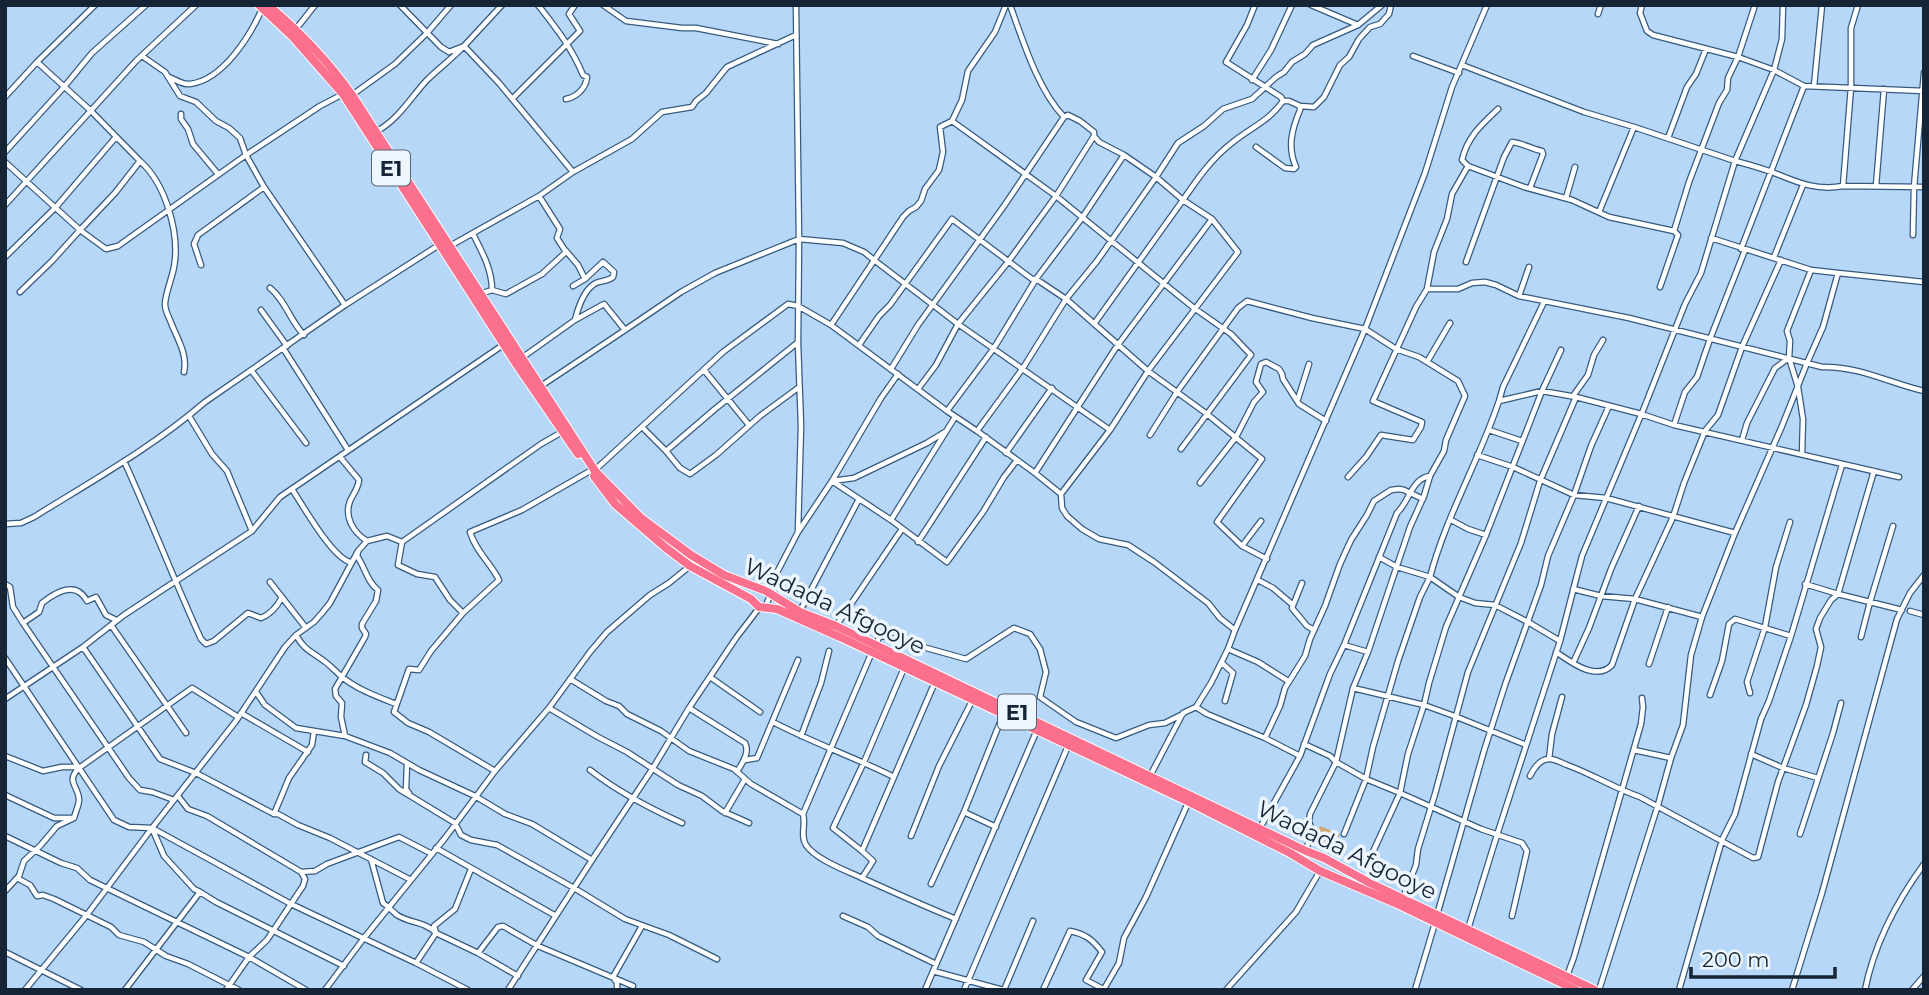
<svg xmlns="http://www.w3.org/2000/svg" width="1929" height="995" viewBox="0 0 1929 995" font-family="Montserrat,sans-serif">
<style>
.green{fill:#d0a87b}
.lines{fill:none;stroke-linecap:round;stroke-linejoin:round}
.street-casing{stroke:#355a7f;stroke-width:7}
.highway-casing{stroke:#fff;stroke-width:10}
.street{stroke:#fff;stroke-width:4.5}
.highway{stroke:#fb708c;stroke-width:8}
.labels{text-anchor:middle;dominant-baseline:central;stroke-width:7;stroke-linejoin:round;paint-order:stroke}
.shield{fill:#edf5fe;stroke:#566371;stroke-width:2}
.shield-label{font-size:21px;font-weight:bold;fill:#152535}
.street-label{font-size:23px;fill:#152535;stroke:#edf5fe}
</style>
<rect width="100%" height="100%" fill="#b7d7f9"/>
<!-- green -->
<path class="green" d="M1320,826L1340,834L1334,846L1315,837Z"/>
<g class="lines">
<!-- street casing -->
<g class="street-casing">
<path id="street" d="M502,5L464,46L499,83L573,172
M538,5C556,28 572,48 583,75L587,77C586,88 577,97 566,99
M603,5L626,21L682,28H696L778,44
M796,5L799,239L798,343L801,426L798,532
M1010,5C1023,41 1038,90 1064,117L1068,115L1080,121L1094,132V136L1099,142L1124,155
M1255,5L1247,25L1226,62L1281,97L1283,101
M1311,5L1358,25
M1642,5L1640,13L1647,31L1653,35L1738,57L1774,70L1804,86L1924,91
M1598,14L1601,5
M296,29L315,5
M142,56L165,72L180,96L196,102L216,121L229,128L240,138L246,155L264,187L345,305
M1413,56L1459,73
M37,62L90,110L140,161L115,193L80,230L106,249L118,246L246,155L320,106L343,94
M1462,65L1584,112L1634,127
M169,77C176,80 183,85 190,84C223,80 250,36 262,9
M1252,80L1271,50L1292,5
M1814,86L1822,5
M352,95L395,64L427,33L451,5
M5,97L37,62L95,5
M512,99L580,31L569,14L575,5
M1498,109C1482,124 1467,137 1462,160L1468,166L1524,187L1572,200L1609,217L1674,231
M181,114V119L188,129L193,144L218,174
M952,121L1056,196L1194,308L1231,334L1251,355L1181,449
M377,131C398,120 411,97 427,80C439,68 452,59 464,46L449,52L441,47L400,5
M1668,138L1687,87L1696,74L1706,49
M1256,147L1285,168L1294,169L1296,167C1287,147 1292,129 1300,110V106
M5,152L64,87L92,53L146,5
M140,161C166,184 180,234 174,267C172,278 165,295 165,304C165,310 168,316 170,320C176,337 188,353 184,372
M5,162L80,230L52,261L20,292
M1843,186L1851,87V28L1858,5
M1876,186L1884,89
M1566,198L1575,167
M5,205L136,61L196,5
M1599,212L1634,127L1735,161L1774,70L1782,39L1783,5
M473,234C482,252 492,269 492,290
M1913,235L1914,187L1924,73
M1711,238L1811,270L1838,273
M450,246L539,196L573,172L632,139L662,112L692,107L696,101L706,93L727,67L796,35
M1741,249L1804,86
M566,251L578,265L585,279L573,286
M5,257L56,207L116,137
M1774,257L1803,185
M1466,262L1504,157L1512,142C1523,143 1531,149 1542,151L1543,154L1530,188
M201,265L194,244L198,235L264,187
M1660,287L1678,235L1674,231L1689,182L1719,103L1727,90L1728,78L1738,57L1755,5
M270,288C286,301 290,321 304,335
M1427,289H1458L1472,283L1485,282L1496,285L1519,296L1629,318L1822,367C1859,366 1889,383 1924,391
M480,294L492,290L506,294L542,274L566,252L557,238L560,229L539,196
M1519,296L1529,267
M261,310L287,346
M575,320C578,308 584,289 596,283C603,280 607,282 613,277L614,272L603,262L585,279
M831,325L903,217L909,211L916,207L921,201L925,189L939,170L943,152L940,127L952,121L962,100L968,71L995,32L1006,5
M859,345L879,316L890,305L952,219L1032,279H1036L1066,299L1148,371L1207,414L1262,459L1217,522L1242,546L1267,559
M283,348L348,450
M523,357L575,320L604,304L625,330L681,292L715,273L799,239L843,243L864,252L874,260L958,324L1110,430L1061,494L1035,473L977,431L947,411L831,325L798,306L788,304L723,352L595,470
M1427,362L1450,323
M891,369L918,325L1004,206L1064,117
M251,370L306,443
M704,370L749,425
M541,386L625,330
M918,389L936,365L958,324L1008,262L1056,196L1094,136
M1573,396L1588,375L1594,355L1603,340
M1298,399L1309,364
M1499,401L1503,387L1544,302
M947,411L994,348L1036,279L1082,218L1124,155L1156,177L1178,143L1204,126L1223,109L1252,99L1276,77L1284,72L1292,62L1305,54L1313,45L1358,25L1382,5
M189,416L212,454L227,471L252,531
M1674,425L1685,392L1697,377L1710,339L1745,250
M642,427L666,451L715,409L797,343
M1110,430L1148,371L1238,252L1212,219
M1489,430L1522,441
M977,431L1023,368L1066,299L1097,261L1156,177L1183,200L1094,324
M945,432L927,443L854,478L832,481L891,520L947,562L983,512L1004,477L1017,460
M1150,435L1177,392L1238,308L1247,301L1312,318L1365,329L1396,349L1419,357L1458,381L1465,396L1446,440L1444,451L1430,476L1424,496L1410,527L1368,652
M1742,440L1747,423L1775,368L1789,358
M666,451L680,468L690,474L716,455L760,416L798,388
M1006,453L1052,388
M1802,454L1803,419L1798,387L1789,358L1790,341L1787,331L1811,270
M1477,455L1513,467L1574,495L1606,498L1735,533
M340,457L359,480C358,489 354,492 350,501C344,517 353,532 367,541
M124,461C151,520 174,580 201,639L206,644L214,641L248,613L261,618C271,614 277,607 282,597
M1035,473L1117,346L1212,219L1183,200C1198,178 1212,158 1233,142C1252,127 1269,121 1283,101H1289L1300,106L1314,107L1324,97L1340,65L1349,57L1359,39L1370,27L1380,24L1389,14L1391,5
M1348,477L1366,457L1381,435L1413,440L1421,427L1422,422L1373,401L1416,307L1427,289L1434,252L1447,219L1452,194L1468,166
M1200,483L1236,437L1254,402L1263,392L1256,382L1261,364L1266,362L1279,369L1282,374L1283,379L1299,404L1326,421
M292,489C303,506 332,557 350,562
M1061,494L1062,508L1067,516L1082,529L1099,539L1128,545L1154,562L1208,603L1220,618L1235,630
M891,520L955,417
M1451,520L1468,529L1486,535
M5,524L21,523L34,517C92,481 153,447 205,402L345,305L439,245
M402,542L541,444L562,432
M918,542L986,437
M1242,546L1261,521
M1379,557L1397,567L1430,577L1459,597L1475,603L1495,605L1528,622L1560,641
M1258,580L1273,588L1293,605
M270,582L306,628
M1302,583L1292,608L1307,626L1314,630
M5,584L10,587L13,607L23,623L129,778L140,790L152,792L174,800
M1805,584L1838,594L1902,610
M1573,589L1601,596L1635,599L1702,617
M765,607L771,594L772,582L798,532L832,481L881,398L898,374
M800,611L859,499
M1910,611L1924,615
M463,613L499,580C490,562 476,552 470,532L522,510L590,471
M23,623L39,612L42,603C56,592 76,580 87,601L96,597L106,615L116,620
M111,625L186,733
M836,626L902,529
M296,635C304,650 311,651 324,661C331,666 335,671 341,676C356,689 378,697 396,704
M1861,637L1870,602L1893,526
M876,645L880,635L966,659L1014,628L1030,634L1040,649L1046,672L1040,697L1076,722L1116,738L1149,725L1165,723L1183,714
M83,647L160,759L196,773L274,814H278L298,825L330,838L411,880
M1228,649L1258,662L1288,681
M1556,652C1571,662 1596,682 1612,665L1635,599L1673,517L1684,483L1705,431L1718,415L1742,347L1781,260
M5,658L114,820L129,827L152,828L291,904L416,963L468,990
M1222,663L1233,673L1225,701
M1573,663L1589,628L1611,569L1639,506
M1649,664L1668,607
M710,677L760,712
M570,679L606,701L619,706L627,714L661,731L689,751L734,769L751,784L803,814C806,824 800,836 806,845C815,859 847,871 862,878C893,892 924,906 956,919
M1353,688L1424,705L1457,717L1526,745
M256,692L265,705L296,728L345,736L390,753L419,770L475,796L505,814L532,824L592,860
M1750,693L1747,682L1765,627L1776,567L1790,522
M1710,695L1722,661L1729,624L1735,619L1791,636
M5,699L83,647L124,615L252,531L280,497L503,345
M1196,707L1207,714L1265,738
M549,708L598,737L627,752L678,785L702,796L722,811L749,823
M689,708L745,743C750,753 742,763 737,772
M241,713L308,752
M773,722C813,743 854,757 894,777
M345,736L341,717L342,703L336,696L335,689L365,637L366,634L362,628V624L376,601L378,590C367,582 365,567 357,556L358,552
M801,736L821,683L829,651
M1304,744L1330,756L1336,762L1353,688L1368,652L1344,645L1397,513C1409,502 1412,478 1430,476
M1634,750L1671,758
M1751,754L1783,768L1818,778
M366,755L365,762L383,773L399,789L455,823L461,835L471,840L497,845L574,888L625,919L669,935L717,959
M5,756L43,771L62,767H78
M1300,756L1265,738L1280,706L1285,688L1305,656L1310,639L1325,606L1340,564L1351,540L1367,515L1374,501L1391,490L1399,489L1404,490L1423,499
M1549,759L1552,734L1562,697
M745,760L757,758L798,660
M407,764L406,789L409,793
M590,770C618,792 649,808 682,823
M1150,776L1183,713L1196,707L1211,683L1228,649L1235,630L1365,329L1425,173L1452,87L1487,5
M1530,776C1534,768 1540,758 1550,759C1555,759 1562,763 1567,765C1592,774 1614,788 1640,797L1753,858L1758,857L1778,782L1806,705L1817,666L1821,647L1816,629L1820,618L1831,600L1838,594L1874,471
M5,795L54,818H73
M178,796L188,809L207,816L301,872L305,879L303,886L267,940L249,957L226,990
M964,812L996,827
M725,813L745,779
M274,814L289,778L312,745L314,731
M803,814L872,652
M1260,828L1300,756L1330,674L1344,645
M1344,834L1366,779L1373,747L1398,661L1420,597L1430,577C1446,516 1479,461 1499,401L1542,391L1576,397L1641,414L1674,425L1899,477
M1800,834L1833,733L1841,703
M5,836L61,863L77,868L90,880L249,957L306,990
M911,836L939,766L972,701
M436,848L556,916
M1306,850L1312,832L1309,821L1310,814L1336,762L1366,779L1400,793L1372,854
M862,851L833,828L864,762L904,668
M371,859L383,903C389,907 392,911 397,915C409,923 426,922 436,933L478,953L518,976
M302,872L315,871L327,864L399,837L432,854
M17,878L30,885L37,896L43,895L54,899L111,927L119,935L144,942L166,956L188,964L239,990
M862,878L873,861L862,851L935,682
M931,884L964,812L1003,715
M5,891L19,876L24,861L40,846L57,826L74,818C75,813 79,805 79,800C79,786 65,782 79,768L192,688L238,717
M200,892L216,902L344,966
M1403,898L1416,865L1418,849L1435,794L1468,672L1521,543L1540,481L1576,397
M1437,915L1484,751L1505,685L1541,585L1548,556L1574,495L1591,446L1609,406
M843,916L868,927L878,936L936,964
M1512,916L1527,851L1522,843L1481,829L1400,793L1408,754L1424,705L1429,683L1446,627L1486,535L1542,391L1561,350
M1468,929L1497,835L1560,641L1582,556L1644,408L1685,304L1701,273L1735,161C1747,164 1760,168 1772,172C1797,182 1815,191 1843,186L1924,187
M5,952L81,990
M478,953L498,927L503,926L538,946L633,986
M416,963L436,933L434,926L455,909L471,869
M933,971L1003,990
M1567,976L1574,957L1641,724L1643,707L1642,698
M1104,989L1119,963L1124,938L1146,897L1188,803
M25,990L86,916L152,828L236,721L285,647L296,635L314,622L322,613L330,603L358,551L367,541L387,536L402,542L398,565L417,574L435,577L450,600L463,613L431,651L419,670L409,669L394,712L408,723L429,732L495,771
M125,990L200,892L194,889L164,856L152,828
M325,990L364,938L445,838L495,771L549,708L590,652L607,632L650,595L669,583L690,566
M508,990L592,860L653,768L689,708L736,638L759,608
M617,990V983L613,977L642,926
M925,990L1037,730
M964,990L1068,746
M1004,990L1033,921
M1043,990L1070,931C1085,934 1092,939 1102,952L1086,980L1105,990
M1226,990L1296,912L1320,871
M1415,990L1435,923
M1599,990L1658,805L1671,758L1683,725L1691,655L1702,617L1735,533L1782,426L1807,363L1823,327L1838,273L1924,282
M1679,990L1722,840L1735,814L1761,719L1769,701L1791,636L1842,465
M1792,990L1822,893L1897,619L1910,593L1924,575
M1865,990C1874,945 1897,901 1924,864
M1912,990L1924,976"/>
</g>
<!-- highway casing -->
<g class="highway-casing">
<path id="highway" d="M259,5L293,37L343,94L517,365L578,454
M268,5C300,32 328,61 352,95L595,471L641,518L691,555L724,575L766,591L800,612L836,626L1306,851L1324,858L1370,883L1595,990
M594,476L615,504L666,548L690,566L751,599L759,607L777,609L840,637L1189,802L1290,853L1320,871L1395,903L1576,990"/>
</g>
<!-- street -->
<use href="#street" class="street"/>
<!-- highway -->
<use href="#highway" class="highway"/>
</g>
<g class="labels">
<!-- shield labels -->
<g class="shield">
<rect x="372" y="150.5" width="38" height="35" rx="5"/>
<rect x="998" y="694.5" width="38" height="35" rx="5"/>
</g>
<g class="shield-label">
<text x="391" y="168">E1</text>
<text x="1017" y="712">E1</text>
</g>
<!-- street labels -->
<g class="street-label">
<text transform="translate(835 606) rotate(25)">Wadada Afgooye</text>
<text transform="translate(1347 850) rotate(26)">Wadada Afgooye</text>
</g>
</g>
<!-- border -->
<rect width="1929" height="995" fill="none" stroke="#152535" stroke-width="14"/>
<!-- scale -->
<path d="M1691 967v10h144v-10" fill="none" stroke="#152535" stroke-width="3.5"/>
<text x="1702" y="967" font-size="21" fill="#152535" stroke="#edf5fe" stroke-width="5" paint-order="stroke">200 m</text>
</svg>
